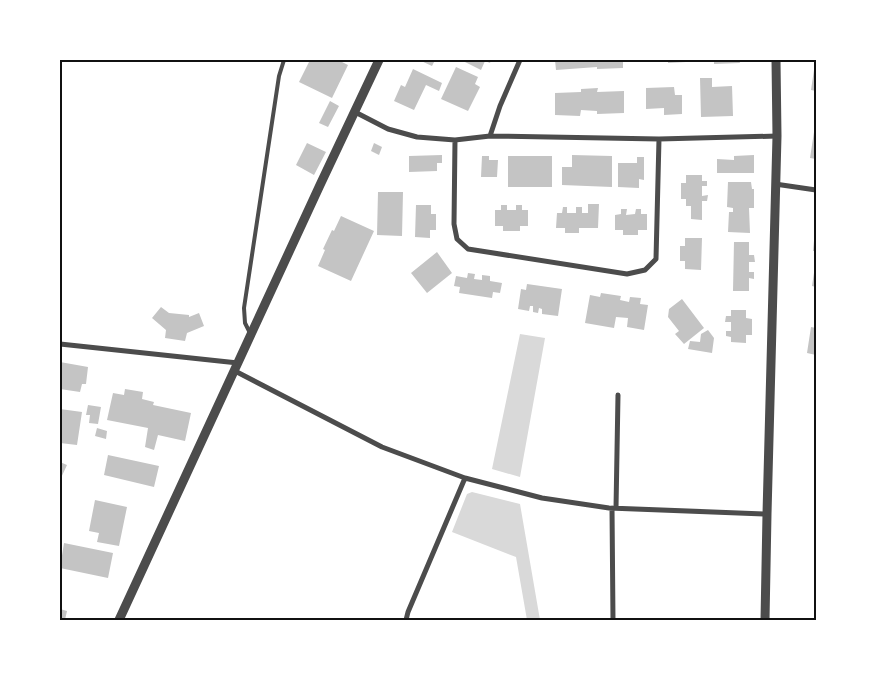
<svg xmlns="http://www.w3.org/2000/svg" width="876" height="680" viewBox="0 0 876 680" font-family="Helvetica,sans-serif">
<style>
.water{fill:#d9d9d9}
.building{fill:#c4c4c4}
.lines{fill:none;stroke-linecap:round;stroke-linejoin:round}
.service{stroke:#4c4c4c;stroke-width:4}
.minor{stroke:#4c4c4c;stroke-width:5}
.tertiary{stroke:#4c4c4c;stroke-width:9}
.neatline{fill:none;stroke:#111;stroke-width:2}
</style>
<rect width="100%" height="100%" fill="#fff"/>
<!-- water -->
<path class="water" d="M520,334L545,338L520,477L492,469Z
M472,492L520,504L540,620H527L516,557L452,532L467,494Z"/>
<!-- building -->
<path class="building" d="M310,60H338L348,65L332,98L299,82Z
M419,60H435L432,66Z
M466,60H491L490,63L485,61L481,70L465,62Z
M555,60H623V68L597,69V67L556,70Z
M668,60H686V62L668,63Z
M714,60H739L740,63L714,64Z
M815,63H816V91L811,90Z
M456,67L478,77L475,84L480,87L468,111L441,99Z
M413,69L442,83L439,91L426,85L414,110L394,101L401,85L405,87Z
M700,78H712V87L732,86L733,116L701,117Z
M674,87L675,95H682V114L664,115V108L646,109V88Z
M598,88L597,92L624,91V113L597,114V111L581,110L580,116L555,115V93L581,92V89Z
M330,101L339,106L328,127L319,123Z
M814,132H816V159L810,158Z
M307,143L326,152L314,175L296,165Z
M374,143L382,147L379,155L371,151Z
M442,155V163H437V171L409,172V156Z
M572,155L612,156V187L562,185V167H572Z
M754,155V173H717V159L734,160V156Z
M482,156H489V160H498L497,177H481Z
M508,156H552V187H508Z
M637,157H644V180L639,179V188L618,187V163H637Z
M686,175H702V181H707V186H702V196L708,195L707,201H702V220L691,219V206H686V199H681V183H686Z
M728,182H751L752,189H754V208H749L750,233L728,232L729,212H733V208L727,207Z
M378,192H403L402,236L377,235Z
M588,204H599L598,228H579V233H565V228H556L557,213H562L563,207H567V213H576V207H582V213H588Z
M416,205H431V214H436V230H430V238L415,237Z
M501,205H507V210H516V205H522V210H528V226H520V231H503V226H495V210H501Z
M621,209H627L626,215L635,214L636,209H641V214H647V230H638V235H623V230H615V215L621,214Z
M341,216L374,231L351,281L318,266L325,250L323,249L332,230L334,231Z
M815,230H816V251H813Z
M685,238H702L701,270L685,269V261H680V246H685Z
M734,242H749V255H754L755,262H749V272H754V279L749,278V291H733Z
M437,252L452,273L427,293L411,273Z
M815,266H816V287L812,286Z
M468,273L475,274L474,279L482,280V275L490,276V281L502,283L500,293L493,292L492,298L459,293L460,287L454,286L456,276L467,278Z
M527,284L562,289L558,316L542,314V309L539,308L538,313L533,312V306H530L529,311L518,309L521,289L526,290Z
M601,293L621,296L620,300L629,302L630,297L641,298L640,304L648,305L644,330L627,327L628,318L616,317L614,328L585,323L590,295L600,297Z
M682,299L704,328L684,344L675,334L679,331L668,317L669,309Z
M161,307L169,313L189,315V317L199,313L204,326L187,333L185,341L165,338L166,330L152,318Z
M731,310H746V318L752,319V335H746V343L731,342V337L726,336V331H731V322H725L726,316H731Z
M811,327L816,328V355L807,353Z
M708,330L714,338L712,353L688,349L690,341L700,342L701,334Z
M60,362L88,367L86,384H82L80,392L60,389Z
M125,389L143,392L142,399L154,402L153,405L191,413L185,441L158,435L154,450L145,447L148,428L107,420L113,393L124,395Z
M88,405L101,407L98,424L89,423L90,415H86Z
M60,409L82,412L77,445L60,443Z
M97,428L107,431L106,439L95,436Z
M108,455L159,466L154,487L104,475Z
M60,462L67,465L60,480Z
M95,500L127,507L119,546L97,542L99,533L89,531Z
M64,543L113,553L108,578L60,568Z
M60,609L67,611L65,620H60Z"/>
<g class="lines">
<!-- service -->
<path class="service" d="M250,333L245,323L244,308L279,76L284,60"/>
<!-- minor -->
<path class="minor" d="M355,112L388,129L417,137L455,140L490,136L659,139L777,136
M490,136L500,106L520,60
M455,140L454,224L457,239L468,249L627,274L645,270L656,259L659,139
M775,184L816,190
M60,344L238,363
M235,371L382,447L465,478L542,498L609,508L767,514
M612,508L613,620
M616,508L618,395
M406,620L408,612L465,478"/>
<!-- tertiary -->
<path class="tertiary" d="M119,620L320,185L379,60
M765,620L767,514L777,136L776,60"/>
</g>
<!-- border -->
<rect width="876" height="680" fill="none" stroke="#ffffff" stroke-width="122"/>
<rect x="61" y="61" width="754" height="558" class="neatline"/>
</svg>
